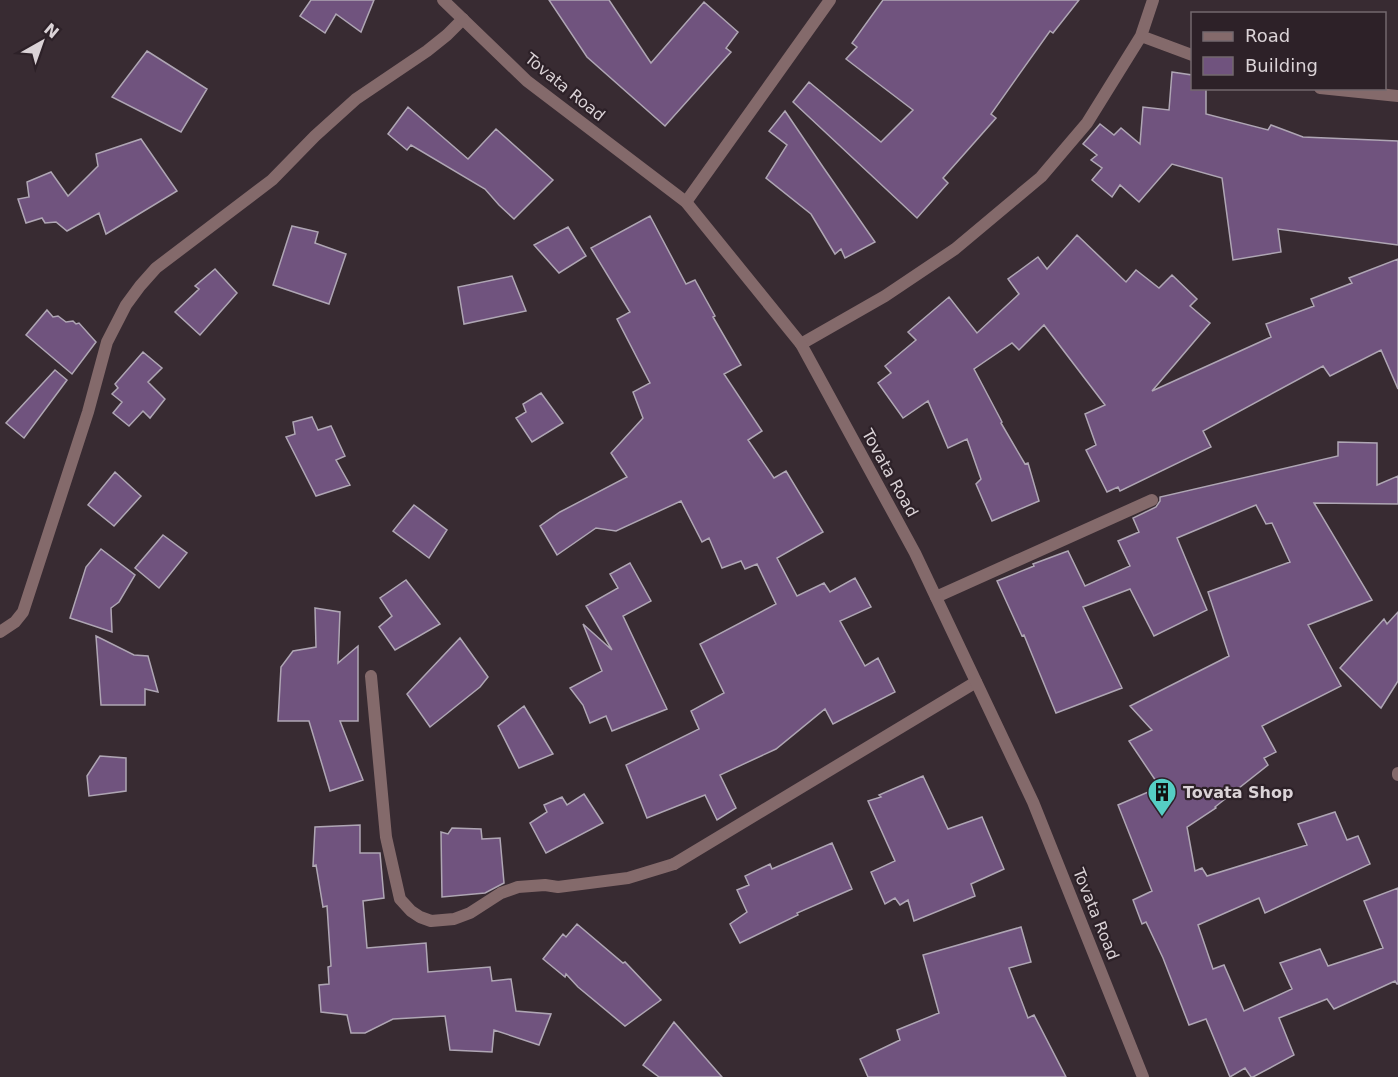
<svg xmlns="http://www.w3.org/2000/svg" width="1398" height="1077" viewBox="0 0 1398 1077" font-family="'DejaVu Sans',sans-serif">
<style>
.building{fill:#70537e;stroke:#afa6b4;stroke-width:1.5}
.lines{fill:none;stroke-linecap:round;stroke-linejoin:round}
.service{stroke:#846a6b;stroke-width:12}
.minor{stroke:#846a6b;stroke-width:12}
.tertiary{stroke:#846a6b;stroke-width:12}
.labels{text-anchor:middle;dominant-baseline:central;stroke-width:4.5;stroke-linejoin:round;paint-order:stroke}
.street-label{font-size:16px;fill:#dbd3d7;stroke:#2d2128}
.poi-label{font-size:16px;font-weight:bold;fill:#dbd3d7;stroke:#2d2128;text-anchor:start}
</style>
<rect width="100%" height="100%" fill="#382b32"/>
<!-- building -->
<path class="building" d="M311,0H374L361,32L336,14L325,33L300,16Z
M549,0H609L651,63L704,2L738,32L726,48L731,52L665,126L587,57Z
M883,0H1079L1053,33L1050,31L991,114L996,118L943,178L948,183L917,218L793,102L809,82L881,142L913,110L846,59L857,47L852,43Z
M147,51L207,89L181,132L112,97Z
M1172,72L1192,75V88H1206V114L1268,130L1271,125L1303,137L1398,141V245L1278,229L1281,252L1233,260L1222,178L1172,164L1139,202L1120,185L1112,197L1092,180L1102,168L1091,160L1097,155L1083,144L1100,124L1114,135L1121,128L1140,144L1143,107L1169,110Z
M408,107L468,159L496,129L553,180L514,219L499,205L485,189L411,145L407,150L388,134Z
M785,111L823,167L875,242L845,258L841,249L835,254L811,214L766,178L787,145L769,131Z
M141,139L177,191L106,234L99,213L67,231L56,222L45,223L42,218L26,223L18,199L29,197L27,182L51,172L68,196L98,166L96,154Z
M650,216L686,284L695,280L715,316L713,317L741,365L724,374L762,431L748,440L774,478L786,471L823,532L777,558L797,596L824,583L830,592L855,578L871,607L840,621L865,666L878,658L895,692L833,724L825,709L776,749L720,775L736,808L717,820L705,795L647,818L626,765L699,729L691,711L724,693L700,644L776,604L757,564L745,569L741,561L722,568L709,538L702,542L681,501L616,531L596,528L557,555L540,526L560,512L627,477L611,453L643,418L633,392L650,383L617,319L630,312L591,248Z
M292,226L318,232L315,243L346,254L329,304L273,285Z
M568,227L586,256L559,273L534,245Z
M1077,235L1126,282L1136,270L1159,288L1172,275L1197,299L1190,306L1210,323L1152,391L1271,337L1266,324L1314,306L1311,299L1352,283L1349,278L1398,259V389L1381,350L1330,376L1323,366L1203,431L1211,447L1120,491L1118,487L1107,492L1086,450L1096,445L1085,414L1105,405L1044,325L1019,350L1012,343L974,369L1002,422L1001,423L1025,464L1028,463L1039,501L992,521L976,484L981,479L967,439L948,448L928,401L903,418L878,383L891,373L885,366L916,340L908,332L949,297L977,333L1019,294L1008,279L1038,257L1047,269Z
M215,269L237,293L200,335L175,312L199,289L195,286Z
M512,276L526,311L464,324L458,287Z
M47,310L53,317L58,316L66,322L73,321L76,324L79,323L96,342L72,374L26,335Z
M143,352L162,368L148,382L165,399L150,418L143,411L129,426L113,413L122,402L112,394L118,388L115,384Z
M55,370L67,380L24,438L6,423Z
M541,393L563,423L532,442L516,418L526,412L523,404Z
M312,417L318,430L331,426L345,456L336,460L350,485L316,496L286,437L295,434L293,422Z
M1338,442L1377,443V485L1398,476V504L1314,503L1372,600L1308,625L1341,686L1262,726L1276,752L1264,758L1268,765L1215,807L1216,808L1187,827L1195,871L1202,868L1207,876L1307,845L1298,824L1335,812L1347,840L1358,836L1370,864L1265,913L1259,898L1198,925L1213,969L1224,965L1244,1011L1292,989L1280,963L1320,949L1328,966L1383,948L1364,901L1398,888V984H1397L1395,981L1334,1009L1327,999L1279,1018L1294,1055L1253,1077H1251L1245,1068L1230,1077L1206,1019L1189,1025L1163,958L1146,922L1142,924L1133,900L1152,891L1118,805L1160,787L1129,741L1152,730L1130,706L1229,656L1208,592L1290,562L1272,523L1266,524L1256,505L1177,538L1207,610L1154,636L1130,589L1083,607L1122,688L1056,713L1024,635L1022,636L997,581L1034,566L1033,564L1068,551L1085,586L1130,566L1118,541L1139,532L1133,518L1156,507L1160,501V497L1338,456Z
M115,472L141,496L114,526L88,505Z
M414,505L447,530L429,558L393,531Z
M163,535L187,553L159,588L135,568Z
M101,549L135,575L119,602L111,608L112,632L70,618L86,567Z
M630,563L651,601L623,616L667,709L612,731L606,716L590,723L583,705L570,688L602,671L583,624L612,650L586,606L618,588L610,574Z
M406,580L440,624L395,650L379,627L392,616L380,598Z
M315,608L340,612L338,663L358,646V721H340L363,780L330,791L309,721H278L281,667L293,651L316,647Z
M1398,612V681L1381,708L1340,668L1384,619L1387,624Z
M96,636L134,655L148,656L158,692L145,689V705H101Z
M460,638L488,677L480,687L430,727L407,694Z
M524,706L553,754L519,768L498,726Z
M100,756L126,758V791L89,796L87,776Z
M923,776L948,829L982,817L1004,869L971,884L975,896L914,921L908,900L900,905L895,898L885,904L871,872L895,861L868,801L881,797L879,795Z
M584,794L603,823L546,853L530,823L547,812L544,805L562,797L567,805Z
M360,825V853H380L384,898L363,901L367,948L426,943L428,972L490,967L492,981L511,979L516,1011L551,1014L539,1045L494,1030L492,1052L450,1050L445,1016L393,1019L365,1033H351L347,1015L321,1012L319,985L329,984L328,967L331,966L327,906L323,907L316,865L313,866L315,827Z
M452,828L481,829L482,839L500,838L504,883L485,893L442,897L441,832L448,834Z
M832,843L852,889L797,913L798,915L740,943L730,924L747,912L737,890L749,885L745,876L770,864L772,869Z
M577,924L623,963L625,962L661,1000L625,1026L578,987L566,974L565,977L543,959L563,934L566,937Z
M1021,927L1031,962L1009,968L1028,1018L1034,1015L1066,1077H868L860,1059L900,1040L897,1030L939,1013L923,955Z
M674,1022L722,1077H659L643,1065Z"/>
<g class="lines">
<!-- service -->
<path class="service" d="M936,597L1152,500
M371,676L386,837L400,899L411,911L420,917L431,921L454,919L470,913L501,893L518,887L545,885L558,887L628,878L674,864"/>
<!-- minor -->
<path class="minor" d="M1141,36L1192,55
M1320,88L1398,96
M686,202L830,0
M801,344L885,296L955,249L1041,177L1087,123L1141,36L1153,0
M0,632L15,622L23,612L88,412L107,342L126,305L140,286L156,268L272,180L315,136L356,99L427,51L447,35L463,19
M1398,773V775
M674,864L976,682"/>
<!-- tertiary -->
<path class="tertiary" d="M443,0L527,81L686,202L801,344L915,553L1033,802L1143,1077"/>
</g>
<!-- icons -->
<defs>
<g id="building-pin" transform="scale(1.5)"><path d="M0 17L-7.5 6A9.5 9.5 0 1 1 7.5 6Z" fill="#55cec4" stroke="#2d2128"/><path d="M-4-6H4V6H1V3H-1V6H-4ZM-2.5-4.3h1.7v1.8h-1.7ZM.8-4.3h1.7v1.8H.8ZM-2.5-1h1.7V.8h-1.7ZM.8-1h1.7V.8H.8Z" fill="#111"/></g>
</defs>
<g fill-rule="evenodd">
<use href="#building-pin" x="1162" y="792"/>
</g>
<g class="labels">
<!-- street labels -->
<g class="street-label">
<text transform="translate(565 87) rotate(39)">Tovata Road</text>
<text transform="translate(890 473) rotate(61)">Tovata Road</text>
<text transform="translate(1096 914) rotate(68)">Tovata Road</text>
</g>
<!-- poi labels -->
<g class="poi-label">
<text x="1183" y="792">Tovata Shop</text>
</g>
</g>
<!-- legend -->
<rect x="1191" y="12" width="195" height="78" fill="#2d2128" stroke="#73686e" stroke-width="1.5"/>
<rect x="1203" y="32" width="30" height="9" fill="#846a6b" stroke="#73686e" stroke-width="1.5"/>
<text x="1245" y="42" font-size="18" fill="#dbd3d7">Road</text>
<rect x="1203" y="57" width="30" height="18" fill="#70537e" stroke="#73686e" stroke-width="1.5"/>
<text x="1245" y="72" font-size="18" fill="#dbd3d7">Building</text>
<!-- north arrow -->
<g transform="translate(42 42) rotate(40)" stroke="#2d2128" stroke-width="4.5" paint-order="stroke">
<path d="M0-4.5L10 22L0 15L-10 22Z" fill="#dbd3d7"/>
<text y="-9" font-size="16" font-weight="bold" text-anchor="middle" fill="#dbd3d7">N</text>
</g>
</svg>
